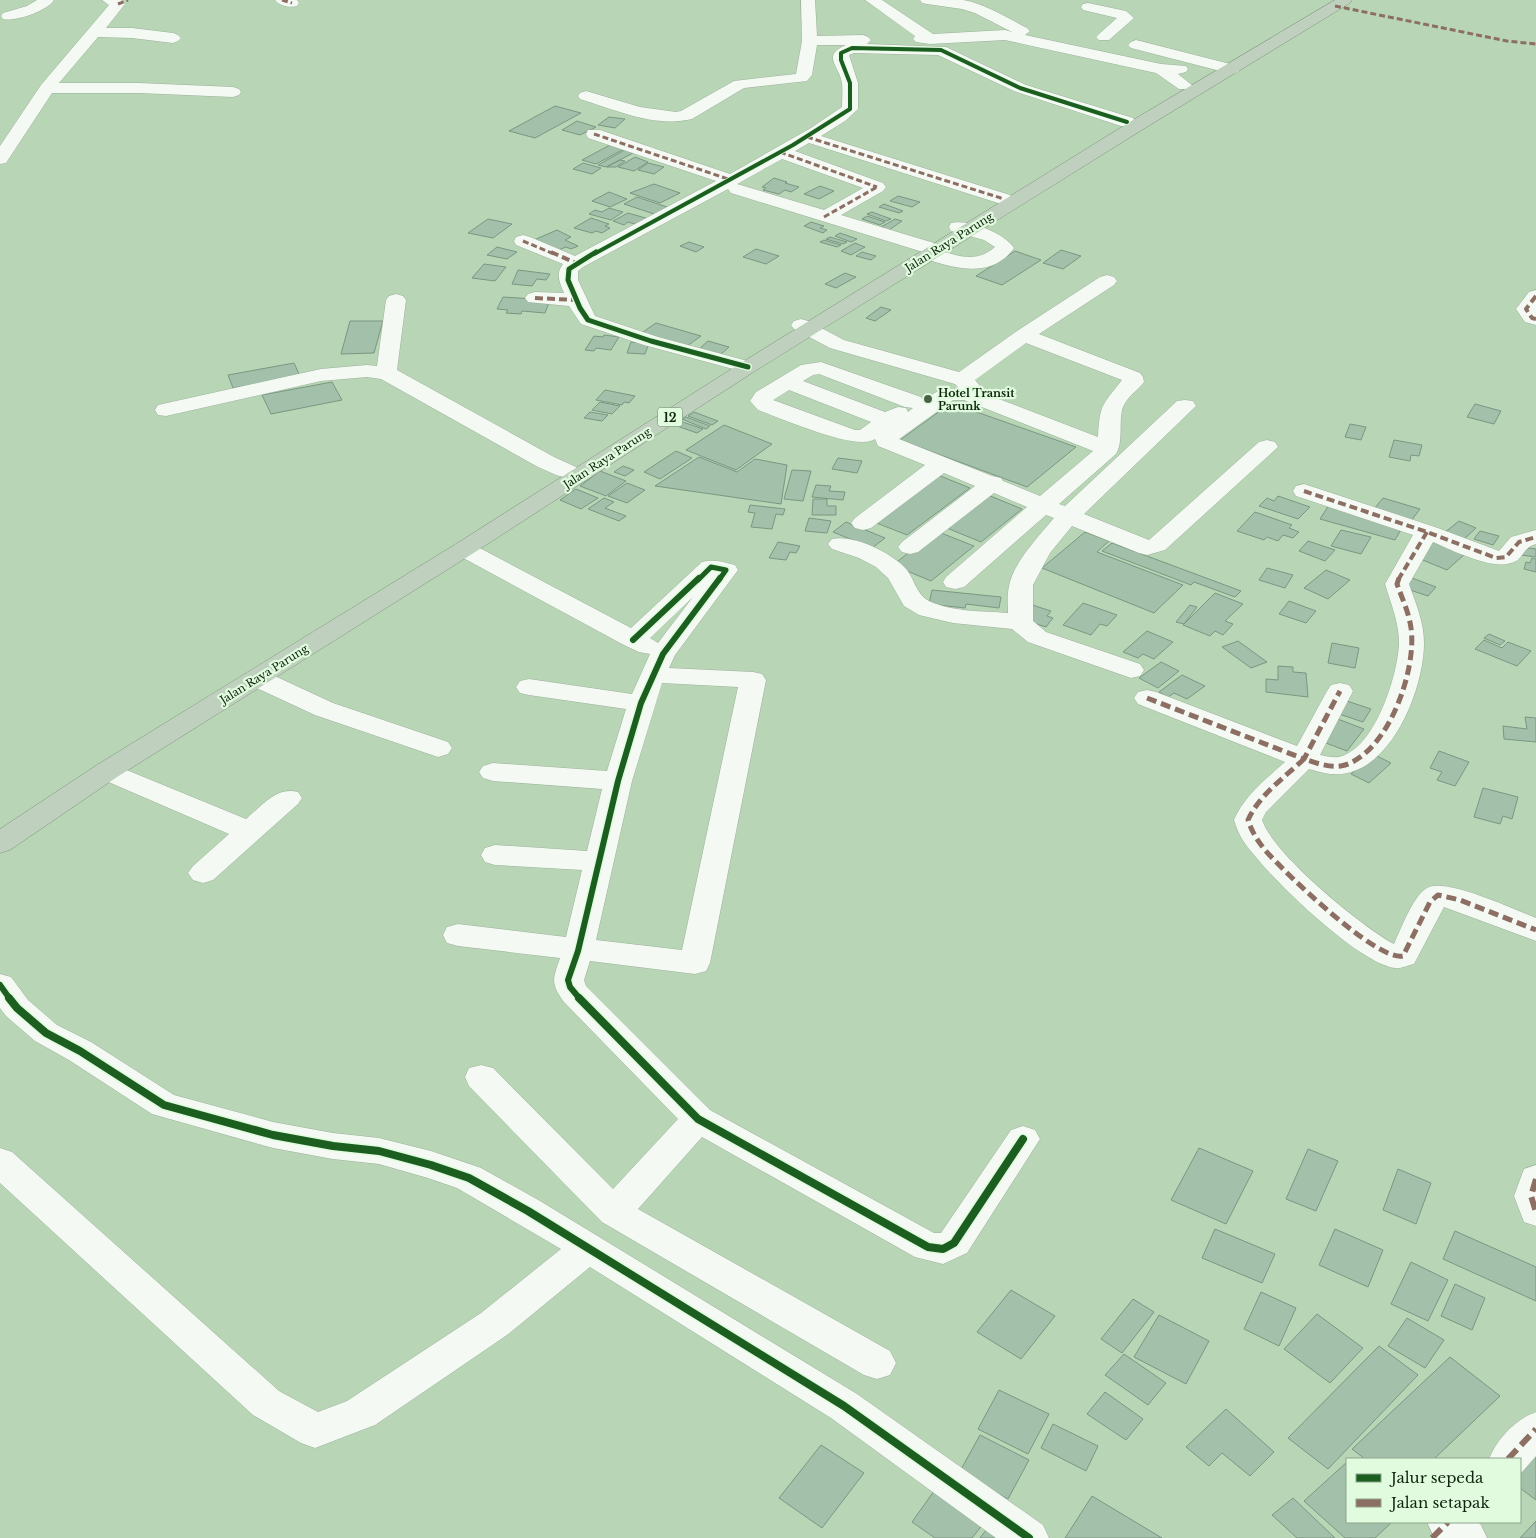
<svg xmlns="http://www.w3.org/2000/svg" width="1536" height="1538" viewBox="0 0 1536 1538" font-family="'Libre Baskerville',serif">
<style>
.building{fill:#a3c0aa;stroke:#7a9782}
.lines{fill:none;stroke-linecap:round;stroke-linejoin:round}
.minor-casing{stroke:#9cb29a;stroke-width:1}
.highway-casing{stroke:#7c957a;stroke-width:1}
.minor{fill:#f4f9f4;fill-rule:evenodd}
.highway{fill:#c0d0bf;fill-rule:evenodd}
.quiet-far3{stroke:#8d6e63;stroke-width:3;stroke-dasharray:6 3;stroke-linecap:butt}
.quiet-far2{stroke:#8d6e63;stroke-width:4;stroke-dasharray:8 4;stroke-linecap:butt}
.quiet-far1{stroke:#8d6e63;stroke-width:5;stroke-dasharray:10 5;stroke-linecap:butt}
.quiet{stroke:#8d6e63;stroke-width:6;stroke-dasharray:13 6;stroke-linecap:butt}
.cycleway-far3-casing{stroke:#e0fbde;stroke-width:5.5}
.cycleway-far2-casing{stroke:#e0fbde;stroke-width:8}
.cycleway-far1-casing{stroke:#e0fbde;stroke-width:9}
.cycleway-casing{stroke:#e0fbde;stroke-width:11}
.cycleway-far3{stroke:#1b5e20;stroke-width:4}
.cycleway-far2{stroke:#1b5e20;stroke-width:5}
.cycleway-far1{stroke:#1b5e20;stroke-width:6}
.cycleway{stroke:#1b5e20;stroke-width:8}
.poi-dot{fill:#4b6249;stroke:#e0fbde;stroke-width:2}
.labels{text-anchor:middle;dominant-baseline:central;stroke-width:4.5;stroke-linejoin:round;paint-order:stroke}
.far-street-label{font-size:11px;fill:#10240f;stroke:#e0fbde}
.far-poi-label{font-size:11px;font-weight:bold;fill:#10240f;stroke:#e0fbde;text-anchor:start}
.shield{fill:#e0fbde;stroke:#4e644d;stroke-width:1}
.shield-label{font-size:12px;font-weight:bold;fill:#10240f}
</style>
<rect width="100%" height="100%" fill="#b8d5b6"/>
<!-- building -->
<path class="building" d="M555,106L581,113L535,138L509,131Z
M609,117L625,119L615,128L598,125Z
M577,121L596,127L580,135L562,130Z
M610,145L624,149L596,164L582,160Z
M630,147L639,150L606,167L598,165Z
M635,157L648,162L634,171L618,167Z
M620,160L625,161L616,167H607Z
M583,163L601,168L592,174L573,169Z
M648,163L664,167L654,174L638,170Z
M774,178L787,182L785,183L799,187L791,192L785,190L779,194L763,190L766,188L762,187Z
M654,184L680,193L660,203L630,193Z
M820,186L834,191L819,199L804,194Z
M609,192L627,199L610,207L592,201Z
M898,196L920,202L912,207L890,201Z
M637,197L670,208L657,215L624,204Z
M884,204L903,211L899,213L879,207Z
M609,208L623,212L611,220L589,214L595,210L602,212Z
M872,212L891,219L886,221L867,214Z
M628,213L649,219L638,225L628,222L624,225L613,221Z
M867,216L885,222L880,225L862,219Z
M591,218L609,224L605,226L610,228L602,233L596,231L592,233L574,228Z
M488,219L512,224L493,238L468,233Z
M895,219L902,221L889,230L881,227Z
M811,222L824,226L820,228L827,230L823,233L804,226Z
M557,230L571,237L565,240L578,246L571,249L566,247L556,251L534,240Z
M840,233L857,239L851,242L835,236Z
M830,237L847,242L843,244L826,239Z
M824,240L841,245L837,247L820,242Z
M689,242L704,247L696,252L680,246Z
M855,243L865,247L851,255L841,251Z
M497,247L517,252L507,259L487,255Z
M756,249L779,256L766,264L743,257Z
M1061,250L1081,256L1063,269L1043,263Z
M1015,251L1041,260L1002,285L976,276Z
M862,252L876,256L871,260L856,256Z
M484,264L506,267L495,281L472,278Z
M518,270L550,274L546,280L537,279L532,286L512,284Z
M845,273L856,277L836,288L825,284Z
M503,297L550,300L545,313L522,311L521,314L506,313L508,310L497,309Z
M881,307L891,310L875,321L866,318Z
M350,321H383L374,353L341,354Z
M656,323L701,336L687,346L640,334Z
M604,335L619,337L611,350L596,348L594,351L585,350L594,336L603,337Z
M708,341L729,347L720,355L698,350Z
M631,342L649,343L645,354L627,353Z
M294,363L300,376L233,388L228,375Z
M332,382L342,400L271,414L262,395Z
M605,390L635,396L629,403L624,402L622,405L596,400Z
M600,402L620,406L612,414L592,410Z
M951,403L1076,447L1027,487L900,440Z
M1475,404L1501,411L1494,424L1467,417Z
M590,412L608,415L602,421L584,418Z
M694,412L718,421L712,425L688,416Z
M686,417L710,426L706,429L682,419Z
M680,421L703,429L697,433L674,425Z
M1350,424L1366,427L1361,440L1345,437Z
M724,425L772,444L736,470L686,450Z
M1394,440L1422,445L1419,456L1411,455L1410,461L1389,457Z
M676,451L692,458L660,479L644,472Z
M699,457L737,472L755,459L787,465L781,504L655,486Z
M838,458L862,461L857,473L832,469Z
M623,466L634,470L625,476L614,472Z
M792,470L811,471L803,501L784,499Z
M600,471L626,481L606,496L580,486Z
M933,473L970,488L907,535L869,520Z
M627,483L645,490L627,503L608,496Z
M816,485L831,486L829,491L845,492L843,500L812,497Z
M576,489L598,498L581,509L560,500Z
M983,493L1022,509L981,542L942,526Z
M1278,496L1310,507L1298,519L1259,506L1267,498L1274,501Z
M604,498L614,502L605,508L626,516L619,521L588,509Z
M1383,498L1420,509L1411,521L1374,509Z
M813,499H827V506H836V515H812Z
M750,505L785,509L783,515L776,514L772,529L751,527L755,513L748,512Z
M1329,505L1403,526L1395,540L1320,519Z
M1255,512L1292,525L1289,528L1299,532L1293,538L1283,535L1278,541L1267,537L1264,540L1237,531Z
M809,518L831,521L827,533L805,531Z
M1459,521L1476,528L1462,541L1444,533Z
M846,522L885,538L872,548L833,532Z
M1341,530L1371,537L1361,554L1331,546Z
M936,531L974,546L931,581L893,565Z
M1480,531L1499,536L1493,545L1474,539Z
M1085,532L1109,541L1097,552L1183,585L1154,613L1042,568Z
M1430,540L1465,554L1447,570L1413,556Z
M1308,541L1335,550L1325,561L1299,551Z
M778,542L800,546L796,553L790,552L786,560L769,558Z
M1112,543L1241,591L1235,597L1194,582L1191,585L1102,551Z
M1522,547L1536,549V557L1521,555Z
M1532,558L1536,559V572L1524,569L1526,562L1530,563Z
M1267,568L1293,575L1285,588L1259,580Z
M1326,570L1350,580L1328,599L1304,588Z
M1412,578L1436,587L1428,596L1404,588Z
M932,590L1001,597L999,608L966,604L965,608L929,604Z
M1215,593L1243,604L1225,621L1233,624L1223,635L1215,631L1210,636L1183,625Z
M1289,601L1316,611L1306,623L1279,614Z
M1026,603L1051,611L1047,616L1053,618L1046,627L1021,619Z
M1083,603L1117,615L1107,626L1100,624L1091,635L1063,625Z
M1190,605L1197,607L1184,624L1176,622Z
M1147,631L1173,642L1154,659L1143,654L1138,658L1123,652Z
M1489,634L1505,641L1500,645L1484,638Z
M1484,640L1502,648L1508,642L1531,651L1517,666L1475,649Z
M1238,641L1267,662L1251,668L1222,647Z
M1332,643L1359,648L1355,668L1328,663Z
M1161,662L1179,671L1158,688L1139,678Z
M1278,666L1293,667V672L1306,673L1308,697L1266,692V679L1278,680Z
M1182,675L1205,686L1187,699L1174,693L1168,697L1159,692Z
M1341,699L1371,709L1363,722L1333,712Z
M1525,717L1536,718V742L1504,739L1503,726L1527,729Z
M1335,718L1364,729L1347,751L1318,740Z
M1439,751L1469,762L1455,786L1437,780L1442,772L1430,768Z
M1373,754L1391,763L1369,783L1351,774Z
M1483,788L1518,797L1512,819L1503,816L1500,824L1474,817Z
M1199,1148L1253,1171L1226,1224L1171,1200Z
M1308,1149L1338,1161L1316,1211L1286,1199Z
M1398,1169L1431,1183L1416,1224L1383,1210Z
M1215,1229L1275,1254L1262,1283L1202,1258Z
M1335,1229L1383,1250L1368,1287L1319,1265Z
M1455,1231L1536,1267V1301L1443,1259Z
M1411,1262L1448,1280L1428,1321L1391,1304Z
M1455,1284L1485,1298L1472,1330L1441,1316Z
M1011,1290L1055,1316L1021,1359L977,1332Z
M1261,1292L1296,1308L1279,1346L1244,1329Z
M1133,1299L1154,1312L1122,1353L1101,1339Z
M1317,1314L1363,1348L1330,1383L1284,1349Z
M1159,1315L1209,1341L1186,1384L1134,1357Z
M1407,1318L1444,1340L1425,1368L1388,1346Z
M1379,1346L1418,1375L1328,1469L1288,1438Z
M1124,1354L1166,1383L1148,1405L1105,1375Z
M1450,1357L1500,1396L1434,1459H1365L1352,1449Z
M999,1390L1049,1414L1028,1454L978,1429Z
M1105,1392L1143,1419L1126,1440L1087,1414Z
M1226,1409L1274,1452L1250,1476L1222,1453L1209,1466L1186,1447Z
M1053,1424L1098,1446L1086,1471L1041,1448Z
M980,1435L1029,1460L1008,1499L959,1473Z
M821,1445L864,1473L822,1528L779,1498Z
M1534,1445L1536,1446V1500L1520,1488V1462Z
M1347,1462V1522H1392L1375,1538H1345L1304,1501Z
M934,1491L983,1524L972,1538H935L912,1522Z
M1092,1496L1162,1538H1065Z
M1293,1498L1335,1538H1297L1272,1515Z
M1536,1521V1538H1520Z
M986,1530L998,1538H980Z"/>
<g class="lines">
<!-- minor casing -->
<g class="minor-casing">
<path id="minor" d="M37,0H54C47,11 15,22 3,19L1,16L3,13L27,6Z
M102,0H121L125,4L106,28H132L173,33L178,35L181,38L178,41L173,43L132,38L98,37L59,83H139L233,87L239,89L241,92L239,95L233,97L139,93H52L6,163L0,164V146L41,85L109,5Z
M275,0H297L299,3L297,6C290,8 279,6 275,0Z
M801,0H815L817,36L863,35L868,37L871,40L867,44L946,47L1026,85L1133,118L1135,122L1133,126H1121L1014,91L938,55L854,53L849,55L858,83V109L845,121L821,136L1010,195L1013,199L1010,203L1004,204L998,203L809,143L795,151L883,183L886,187L883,191L841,215L944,246L946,250L945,252C964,258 979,261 995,247L984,240L951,231L949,227L951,223C969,219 1004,233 1014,248C996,274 965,271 939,263C932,261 925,260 922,254L923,252L731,193L728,189L583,267L578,271V280L595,316L658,337L755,363L758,367L755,371L748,373L644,345L581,324L569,306L528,302L525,298L528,294L535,292L564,293C560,283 555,274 563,264L516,245L514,241L516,237L523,235L530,237L575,256L716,181L588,138L586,134L588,130H600L730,174L811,128L842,107C842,100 843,91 842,83C839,65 821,56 846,45H817L812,75L807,81L744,88L692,119C655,128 616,110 580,99L578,96L580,93L586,91L640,107L676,112L681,111L734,81L796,74L802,41ZM782,159L863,188L824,210L737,184Z
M865,0H882L933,34L1005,30L1012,32L975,13L962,9L927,4L922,3L920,0C934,0 949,0 963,0C986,4 1007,18 1027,28L1030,31L1025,35L1161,64L1186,66L1188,69L1186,72L1178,74L1193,86L1191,89H1179L1156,73L1005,40L930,44L916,42L913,39L915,36Z
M1088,3L1126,11L1134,18L1109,40H1099L1096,37L1099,34L1117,18L1083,10L1081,7L1083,4Z
M1136,40L1238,66L1240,69L1238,72L1232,74L1131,48L1128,45L1131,42Z
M1107,275L1114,277L1117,281L1114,285L1039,334L1140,373L1143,377L1144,382C1138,390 1127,397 1123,407C1118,421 1124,441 1116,454L1059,504L1065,506L1177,401L1185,400L1193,401L1196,406L1084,514L1149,540L1259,442L1267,440L1275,442L1278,447L1165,550L1147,555L1139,553L1072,526L1050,553L1033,585V621L1046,632L1140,664L1144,670L1140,676L1131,678L1028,642L1012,629L953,623L919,615L904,606L888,578L876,567L859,558L832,549L828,544L832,539C853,534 893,553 907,570C914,579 917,595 929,601C952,612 982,611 1008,613C1008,605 1007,595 1009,586C1013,563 1039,536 1054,518L1046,515L964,587L955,589L946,587L943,582L946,577L1027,507L994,493L918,552L910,554L902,552L898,547L902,542L975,486L944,473L871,528L863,530L855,528L851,523L855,518L925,465L878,446L875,439C857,452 781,418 758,410L750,401L756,392L801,365L821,362L921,397L923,401C933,394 940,387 953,390L958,387L955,384L830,348L794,329L791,325L794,321L801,319L808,321L844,340L959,372L1017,331L1100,277ZM1026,343L1122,380C1102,406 1100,403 1098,437L978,391L980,386L975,380ZM819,374L905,407L913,408L908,412L906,408L898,407L885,412L803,381L813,375ZM789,390L871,422L860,430H855L773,400ZM953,400H964L1093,451L1040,496L1003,481L1001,478L992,476L899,439Z
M1536,290V325L1525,322L1516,309L1529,292Z
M396,294L403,296L406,300L397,370L554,457L576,467L579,472L576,477C562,480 551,472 538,467L381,379L367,377L321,381L166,416L158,415L155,410L158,405L321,369L367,365L377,366L386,300L389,296Z
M1304,484L1435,527L1499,551L1511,537L1536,530V544C1524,547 1524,556 1516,561C1496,573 1452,550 1433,542L1409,584C1416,604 1424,622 1424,643C1424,685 1397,756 1354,771C1339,777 1325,774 1309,769L1266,812L1262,820C1273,854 1361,926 1394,944C1401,929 1413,896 1427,888C1445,877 1515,910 1536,918V941L1444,907L1414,964C1408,965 1401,969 1395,968C1360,964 1278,885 1255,856C1245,845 1238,834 1234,820C1244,796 1266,779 1285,762L1138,704L1134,698L1138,692L1147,690L1156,692L1297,746L1327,691L1331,685L1340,683L1349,685L1353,691L1320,755C1326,756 1333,758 1339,757C1375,749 1398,675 1399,643C1399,622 1391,604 1385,584L1413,535L1296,496L1293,491L1296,486Z
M464,542L472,544L631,628L702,562C714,559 723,562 735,565L738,570L675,655L669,668L753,672L762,674L766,680L710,963L706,971L695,974L590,961L584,980L586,986L710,1110L934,1233H941L1011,1130L1023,1126L1035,1130L1040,1139L967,1253L943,1264L915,1257L702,1137L638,1209L890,1351L896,1363L890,1375L877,1379L864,1375L602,1222L469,1086L465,1077L469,1068L481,1065L493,1068L613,1189L678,1119L564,1002C550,983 553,979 560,958L458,946L447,943L443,935L447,927L458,924L566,937L582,870L495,865L485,862L481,855L485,848L495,845L587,851L602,789L493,781L483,778L479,772L483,766L493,763L607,771L626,709L529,695L520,693L516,687L520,681L529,679L632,694L650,654L639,652L624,645L456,554L452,549L456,544ZM693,597L658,643L650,638ZM662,683L738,687L682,950L596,940L632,781Z
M257,670L266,672L333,703L448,742L452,748L448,754L438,757L315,715L248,684L244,678L248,672Z
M107,762L246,819C262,806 276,786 298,792L302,798L298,804L213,880L203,883L193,880L188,873L193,866L229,834L97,777L93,771L97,765Z
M0,974L11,977L28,1000L57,1025L91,1042L174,1095L273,1122L333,1133L379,1138L431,1151L481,1168L540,1201L857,1394L1043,1525L1049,1538H996L831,1418L590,1267L507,1335L375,1425L315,1448L301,1443L253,1415L0,1183V1148L12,1152L279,1391L318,1412L347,1401L481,1313L561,1249L457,1188L428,1178L379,1164L333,1159L273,1148L152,1114L69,1060L35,1041L6,1016L0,1008Z
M1536,1165V1226L1524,1222L1514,1196L1524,1169Z
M1536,1412V1456L1522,1472H1520V1459H1489C1497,1439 1516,1419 1536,1412Z
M1427,1522H1478L1481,1525L1487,1538H1436L1433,1535Z"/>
</g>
<!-- highway casing -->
<g class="highway-casing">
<path id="highway" d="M1335,0H1352L1350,3L1145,128L755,371L472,554L117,777L10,850L0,853V829L97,765L456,544L741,363L1133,120Z"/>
</g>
<!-- minor -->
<use href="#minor" class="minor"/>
<!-- highway -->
<use href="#highway" class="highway"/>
<!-- quiet-far3 -->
<path class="quiet-far3" d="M282,0L292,3
M118,4L128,0
M1335,6L1507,41L1536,44
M594,134L731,180
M807,137L1004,199
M780,152L877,187
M824,217L877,187
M523,241L554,254"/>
<!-- quiet-far2 -->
<path class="quiet-far2" d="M551,252L576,263
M1536,296L1526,309L1532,318L1536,319
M535,298L577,300
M1304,491L1427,532L1496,558L1506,557L1519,542L1536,537
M1398,580L1427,532"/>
<!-- quiet-far1 -->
<path class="quiet-far1" d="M1399,578L1397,584C1402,598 1409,613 1411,628C1417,669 1389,751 1345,765C1332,769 1316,763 1304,759C1285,777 1259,795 1248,820C1252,832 1257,840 1265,850C1283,871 1377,962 1403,956L1430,902L1438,895L1460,900L1536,930
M1147,698L1304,759L1340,691"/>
<!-- quiet -->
<path class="quiet" d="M1536,1179L1531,1196L1536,1212
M1508,1459L1536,1429
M1432,1538L1448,1522"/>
<!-- cycleway-far3 casing -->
<g class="cycleway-far3-casing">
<path id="cycleway-far3" d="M594,254L793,145L850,109V83L841,60V53L852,48L941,50L1020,88L1127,122"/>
</g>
<!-- cycleway-far2 casing -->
<g class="cycleway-far2-casing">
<path id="cycleway-far2" d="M596,252L569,269L568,280L580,308L588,320L651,341L748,367
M698,580L711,567L726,570L719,580"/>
</g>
<!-- cycleway-far1 casing -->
<g class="cycleway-far1-casing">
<path id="cycleway-far1" d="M633,640L699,578
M0,985L10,999
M580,999L570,987L568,980L578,951L618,781L641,703L663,654L720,578"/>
</g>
<!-- cycleway casing -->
<g class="cycleway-casing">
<path id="cycleway" d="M9,998L17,1008L46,1033L80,1051L164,1105L273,1135L333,1146L379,1151L431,1165L469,1178L528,1211L844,1406L1029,1538
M579,998L698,1119L928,1247L943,1249L954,1243L1023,1139"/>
</g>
<!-- cycleway-far3 -->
<use href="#cycleway-far3" class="cycleway-far3"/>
<!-- cycleway-far2 -->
<use href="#cycleway-far2" class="cycleway-far2"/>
<!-- cycleway-far1 -->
<use href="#cycleway-far1" class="cycleway-far1"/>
<!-- cycleway -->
<use href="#cycleway" class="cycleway"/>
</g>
<!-- markers -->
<circle class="poi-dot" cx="928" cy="399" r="5"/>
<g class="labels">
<!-- far-street labels -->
<g class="far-street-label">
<text transform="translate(949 242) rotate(-32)">Jalan Raya Parung</text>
<text transform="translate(607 458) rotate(-33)">Jalan Raya Parung</text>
<text transform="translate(264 674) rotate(-32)">Jalan Raya Parung</text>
</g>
<!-- far-poi labels -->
<g class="far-poi-label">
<text x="938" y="393">Hotel Transit<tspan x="938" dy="13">Parunk</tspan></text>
</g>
<!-- shield labels -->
<rect class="shield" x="657.5" y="407.5" width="25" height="19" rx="4"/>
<g class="shield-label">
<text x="670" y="417">12</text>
</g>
</g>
<!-- legend -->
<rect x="1346" y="1458" width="175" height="65" fill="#e0fbde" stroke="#8da58b"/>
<rect x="1356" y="1474" width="25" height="8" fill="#1b5e20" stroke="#8da58b"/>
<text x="1391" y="1483" font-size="15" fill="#10240f">Jalur sepeda</text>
<rect x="1356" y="1499" width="25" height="8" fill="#8d6e63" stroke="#8da58b"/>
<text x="1391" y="1508" font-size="15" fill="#10240f">Jalan setapak</text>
</svg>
